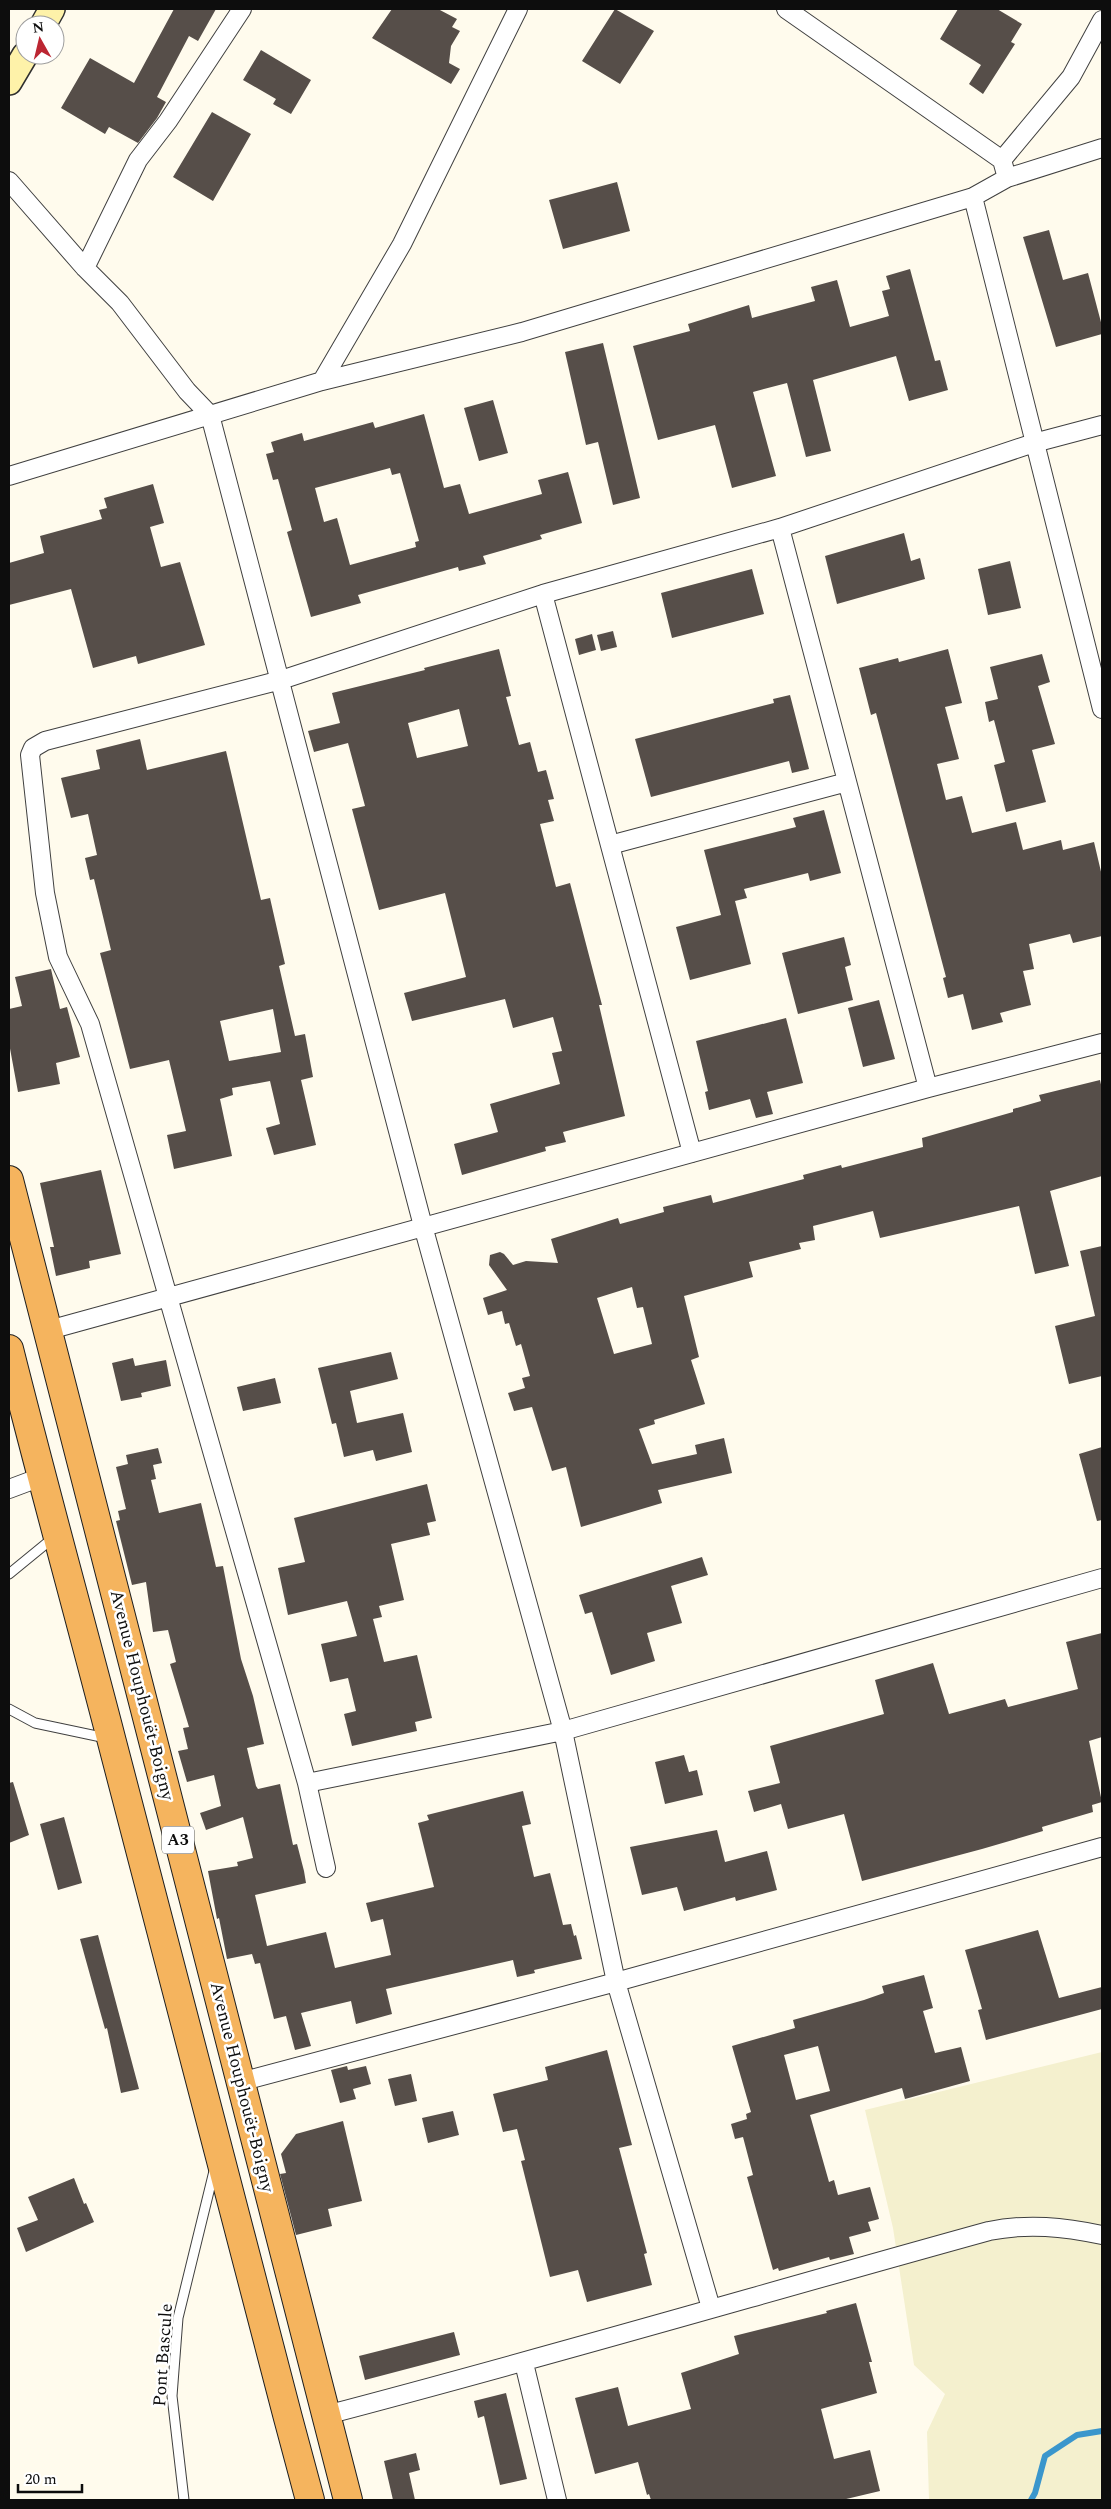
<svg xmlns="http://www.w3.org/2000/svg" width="1111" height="2509" viewBox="0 0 1111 2509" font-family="Spectral,serif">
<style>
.farmland{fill:#f4f0ce}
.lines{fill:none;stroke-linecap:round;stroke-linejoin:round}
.stream{stroke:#3a96cc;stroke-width:6}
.building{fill:#564e49;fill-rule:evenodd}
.service-casing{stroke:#404040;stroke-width:11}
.minor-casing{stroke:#404040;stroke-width:20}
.secondary-casing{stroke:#2f2f2f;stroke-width:28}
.trunk-casing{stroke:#1e1e1e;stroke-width:30}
.service{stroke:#fff;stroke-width:9}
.minor{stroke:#fff;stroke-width:18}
.secondary{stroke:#fef2a9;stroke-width:25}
.trunk{stroke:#f5b45e;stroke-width:28}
.labels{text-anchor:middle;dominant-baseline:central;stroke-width:5;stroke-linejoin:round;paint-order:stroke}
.shield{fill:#fff;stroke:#565656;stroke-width:1}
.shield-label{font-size:16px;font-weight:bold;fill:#0d0d0d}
.street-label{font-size:18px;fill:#0d0d0d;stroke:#fff}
</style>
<rect width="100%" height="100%" fill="#fffbed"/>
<!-- farmland -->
<path class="farmland" d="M1102,2052V2500H929L927,2432L945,2394L914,2365L893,2228L865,2110Z"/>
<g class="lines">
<!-- stream -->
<path class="stream" d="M1031,2500L1035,2493L1045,2456L1077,2435L1102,2431"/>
</g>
<!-- building -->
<path class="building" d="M174,9H216L198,41L189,36L157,97L166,102L157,118L138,143L109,127L105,134L61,108L90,58L134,83Z
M392,9H438L457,19L452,27L460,31L451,46L449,63L460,69L451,84L372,38Z
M615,9L654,31L620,84L582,61Z
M958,9H997L1022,24L1011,42L1015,44L983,94L969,84L981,65L940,39Z
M261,50L311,80L291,114L273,104L276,99L243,80Z
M212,112L251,134L213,201L173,177Z
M617,182L630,231L563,249L549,200Z
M1049,230L1063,280L1088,273L1102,326V334L1056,347L1023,237Z
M910,269L935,361L940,360L948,390L909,401L896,356L813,380L831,451L806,457L787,383L753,392L776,476L732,488L715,425L658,440L633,346L690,331L688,324L749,305L752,318L815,301L811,287L837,280L850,327L889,316L882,291L890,289L886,276Z
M603,343L640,498L613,505L598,442L586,445L565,352Z
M493,400L508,453L479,461L464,408Z
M424,414L444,488L460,484L469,514L542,494L538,480L568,472L582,523L540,535L542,539L483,556L486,564L459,571L458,567L358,595L361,603L311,617L287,532L292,530L278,479L273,480L266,454L274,452L271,442L302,433L304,441L373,422L375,428ZM390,468L392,475L400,473L419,541L415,542L416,547L350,565L337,518L324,522L315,488Z
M153,484L164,523L150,527L161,567L180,562L205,645L138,664L136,656L93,668L71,589L9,605V563L44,553L40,536L102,519L99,510L107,508L104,498Z
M904,533L911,561L920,558L925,579L837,604L825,556Z
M1010,561L1021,608L988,615L978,569Z
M752,569L764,614L672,638L661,593Z
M613,631L617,647L601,651L597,635Z
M592,634L596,650L579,655L575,639Z
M499,649L511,696L506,697L519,745L530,742L538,772L546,770L554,799L548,800L554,821L540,824L556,887L570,883L602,1005H599L625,1116L563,1132L566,1142L545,1147L546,1151L462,1175L454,1144L498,1132L490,1104L560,1084L552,1053L562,1051L553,1017L513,1028L505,999L412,1021L404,993L466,977L445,893L379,910L352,809L365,806L348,743L314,752L308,731L340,723L332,693L425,670L424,668ZM459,709L468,746L417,758L408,723Z
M948,649L962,703L945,707L959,759L937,764L946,800L962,796L972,833L1016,822L1023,850L1061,840L1063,850L1094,842L1102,876V936L1073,943L1070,934L1029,944L1034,969L1023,971L1031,1005L1000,1013L1003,1022L972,1030L963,994L948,998L943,978L946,977L876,713L871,715L859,668L898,658L899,662Z
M1042,654L1050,682L1038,686L1055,744L1032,750L1046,802L1006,812L994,765L1005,762L994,720L989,722L985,702L998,699L990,667Z
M790,695L809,769L792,773L789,761L651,797L635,739L774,703L773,699Z
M140,739L147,770L226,751L261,900L270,898L285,964L279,966L295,1036L305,1034L313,1077L301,1080L316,1145L274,1155L266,1128L280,1124L270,1081L232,1088L233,1095L220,1099L232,1156L174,1169L167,1135L186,1131L169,1060L130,1069L100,953L111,950L94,879L90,880L85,858L97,855L88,814L71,818L61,778L100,769L96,750ZM273,1009L281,1052L229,1061L220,1021Z
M824,810L841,873L810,881L808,873L744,889L747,898L735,901L751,964L690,980L676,927L721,915L704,850L796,827L793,818Z
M844,937L851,965L845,967L853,1000L798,1014L782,953Z
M51,969L60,1009L67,1007L80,1057L56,1063L60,1084L18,1092L9,1043V1009L22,1006L15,977Z
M879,1000L895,1059L863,1067L848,1008Z
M786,1018L803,1083L767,1092L773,1114L756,1118L750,1099L709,1110L705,1092L708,1091L696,1041Z
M1100,1080L1102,1089V1176L1050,1191L1069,1266L1035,1274L1019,1206L880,1238L873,1211L813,1226L815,1240L799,1243L801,1249L749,1262L753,1277L684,1296L699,1357L691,1360L705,1404L654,1420L655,1424L639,1429L652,1464L697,1454L695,1445L724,1438L732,1473L658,1490L662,1503L581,1527L566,1467L552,1471L532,1407L514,1411L508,1393L525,1388L522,1378L530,1376L521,1344L516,1346L509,1323L505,1324L502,1311L488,1315L483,1298L507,1290L489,1265L490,1255L500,1252L504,1254L513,1265L526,1261L558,1263L551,1239L618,1218L620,1224L664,1212L663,1207L711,1195L713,1203L804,1179L803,1175L841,1165L842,1168L923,1147L922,1138L1013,1112V1109L1041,1101L1039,1095ZM632,1287L637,1308L643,1307L652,1344L614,1354L597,1298Z
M101,1170L121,1254L89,1261L90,1268L56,1276L50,1247H54L40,1183Z
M1102,1246V1376L1069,1384L1055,1326L1095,1316L1080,1251Z
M391,1352L398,1379L350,1391L357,1423L403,1413L412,1452L376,1461L373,1450L344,1457L336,1423L332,1424L318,1368Z
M133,1358L135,1366L166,1360L171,1386L141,1393L142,1397L121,1401L112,1363Z
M275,1378L281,1403L243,1411L237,1387Z
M1102,1447V1520L1097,1521L1079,1454Z
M158,1448L162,1463L153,1465L156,1479L151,1480L159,1513L201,1503L216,1567L223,1566L241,1659L253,1696L264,1744L247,1748L256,1786L258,1789L280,1784L293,1845L297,1844L304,1871L306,1883L255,1895L267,1946L326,1932L335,1968L391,1955L383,1919L371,1922L366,1903L434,1887L418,1823L429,1820L427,1815L523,1791L531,1824L522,1826L534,1877L550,1873L563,1925L571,1924L574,1936L576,1935L582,1959L534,1970L535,1973L517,1977L513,1960L386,1989L392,2014L356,2024L351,2001L301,2013L311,2046L295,2050L286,2016L274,2019L260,1963L255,1964L252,1954L227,1959L219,1918L217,1919L208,1871L238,1866L237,1862L253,1858L243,1817L206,1830L200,1813L221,1806L214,1775L187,1782L178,1751L188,1749L183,1728L189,1727L170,1664L176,1662L168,1630L153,1632L146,1582L132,1585L116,1521L120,1520L118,1511L126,1509L116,1467L128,1464L126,1455Z
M427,1484L436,1521L427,1523L430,1535L391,1544L404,1600L379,1606L382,1617L373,1619L384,1662L417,1655L432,1718L415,1722L417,1731L352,1746L344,1714L356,1711L348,1678L330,1682L321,1644L357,1636L347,1601L288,1615L278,1568L305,1562L294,1518Z
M702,1557L708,1575L671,1586L682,1623L647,1633L655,1661L611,1675L592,1612L585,1614L579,1595Z
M1102,1633V1737L1089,1741L1102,1802L1092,1805L1093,1812L1042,1827L1043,1831L982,1849L862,1881L844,1814L788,1829L781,1804L754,1812L748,1791L780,1783L770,1746L884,1714L875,1680L933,1663L949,1714L1005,1699L1008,1707L1078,1689L1066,1642Z
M684,1755L689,1772L697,1770L703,1795L665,1804L655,1762Z
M13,1782L29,1835L9,1843V1783Z
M64,1817L82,1883L58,1890L40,1824Z
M717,1830L725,1862L767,1851L777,1890L736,1901L735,1897L684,1911L677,1887L642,1895L630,1847Z
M1038,1930L1059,1998L1102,1987V2009L986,2040L978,2010L982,2009L965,1950Z
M98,1935L139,2089L121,2093L107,2028L105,2029L80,1939Z
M924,1975L933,2008L923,2011L935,2053L961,2047L970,2081L905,2099L902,2088L810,2115L829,2182L834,2180L838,2195L870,2187L879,2219L868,2222L871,2231L849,2237L854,2254L830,2260L829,2257L779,2271L778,2268L773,2270L747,2177L753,2175L743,2137L735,2139L731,2124L747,2119L746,2114L751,2112L732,2046L795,2028L793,2020L864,2000L884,1993L882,1986ZM818,2046L830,2091L796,2100L784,2055Z
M607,2050L632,2145L619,2148L647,2253L644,2254L652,2285L587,2302L578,2270L550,2277L521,2161L525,2160L517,2129L503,2132L493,2094L548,2080L545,2067Z
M347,2066L348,2070L366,2066L371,2084L353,2089L356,2099L340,2103L331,2070Z
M411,2074L417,2101L395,2106L388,2079Z
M453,2111L459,2135L428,2143L422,2118Z
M343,2121L362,2201L328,2209L332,2226L296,2235L280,2174L286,2173L281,2154L296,2134Z
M74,2178L84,2204L86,2203L94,2222L26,2252L17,2228L38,2220L28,2197Z
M856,2303L872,2362H869L877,2393L821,2409L834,2459L870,2450L880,2491L842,2500H651L649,2494L647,2495L638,2462L595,2474L575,2398L618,2387L628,2426L691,2409L681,2373L739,2354L734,2336L827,2313L826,2311Z
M454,2332L460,2355L365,2380L359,2356Z
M506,2393L527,2479L500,2485L484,2416L478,2418L474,2401Z
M416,2453L420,2470L409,2473L415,2500H393L384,2461Z"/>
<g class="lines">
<!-- service casing -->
<g class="service-casing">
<path id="service" d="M9,1574L53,1538
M9,1709L35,1723L106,1738
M184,2500L172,2396L178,2318L214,2171"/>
</g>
<!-- minor casing -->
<g class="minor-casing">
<path id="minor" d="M786,9L1002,160L1007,178
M1002,160L1071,77L1102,20
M9,181L85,268L120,303L187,391L210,415L423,1226L563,1731L616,1982L711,2308
M973,197L1102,709
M85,268L138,160L168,121L242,9
M322,381L402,244L518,9
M9,476L322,381L522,332L973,197L1007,178L1102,148
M780,528L928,1088
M543,594L692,1153
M610,845L847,782
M49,1330L928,1088L1102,1043
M9,1489L41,1477
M307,1783L563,1731L1102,1578
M326,1868L307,1783L90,1024L58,957L45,893L30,755L33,748L45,741L281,680L543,594L780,528L1034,443L1102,425
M240,2082L616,1982L1102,1847
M524,2363L557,2500
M326,2415C548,2357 768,2292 989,2231C1028,2223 1064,2227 1102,2235"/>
</g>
<!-- secondary casing -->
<g class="secondary-casing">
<path id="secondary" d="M43,25L52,9
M9,82L25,55"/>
</g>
<!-- trunk casing -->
<g class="trunk-casing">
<path id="trunk" d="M9,1180L348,2500
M9,1349C42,1481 78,1611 112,1742C178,1995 242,2248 310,2500"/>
</g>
<!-- service -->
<use href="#service" class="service"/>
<!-- minor -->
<use href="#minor" class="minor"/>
<!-- secondary -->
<use href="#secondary" class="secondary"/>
<!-- trunk -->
<use href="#trunk" class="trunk"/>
</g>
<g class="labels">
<!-- shield labels -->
<rect class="shield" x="162" y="1826.5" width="32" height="27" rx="4"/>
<g class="shield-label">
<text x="178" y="1840">A3</text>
</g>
<!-- street labels -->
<g class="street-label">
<text transform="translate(142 1695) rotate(76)">Avenue Houphouët-Boigny</text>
<text transform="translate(242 2087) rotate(76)">Avenue Houphouët-Boigny</text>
<text transform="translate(163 2355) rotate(-86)">Pont Bascule</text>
</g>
</g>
<!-- border -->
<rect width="1111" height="2509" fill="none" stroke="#0d0d0d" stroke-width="20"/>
<!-- north arrow -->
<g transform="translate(40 40) rotate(352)"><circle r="24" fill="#ffffff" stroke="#9e9e9e"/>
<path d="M0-4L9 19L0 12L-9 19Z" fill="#bc2632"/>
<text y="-8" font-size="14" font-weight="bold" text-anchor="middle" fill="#0d0d0d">N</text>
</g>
<!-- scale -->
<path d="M18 2484v8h64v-8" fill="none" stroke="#0d0d0d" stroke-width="2.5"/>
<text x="25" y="2484" font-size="15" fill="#0d0d0d" stroke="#ffffff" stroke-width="4" paint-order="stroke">20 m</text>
</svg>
